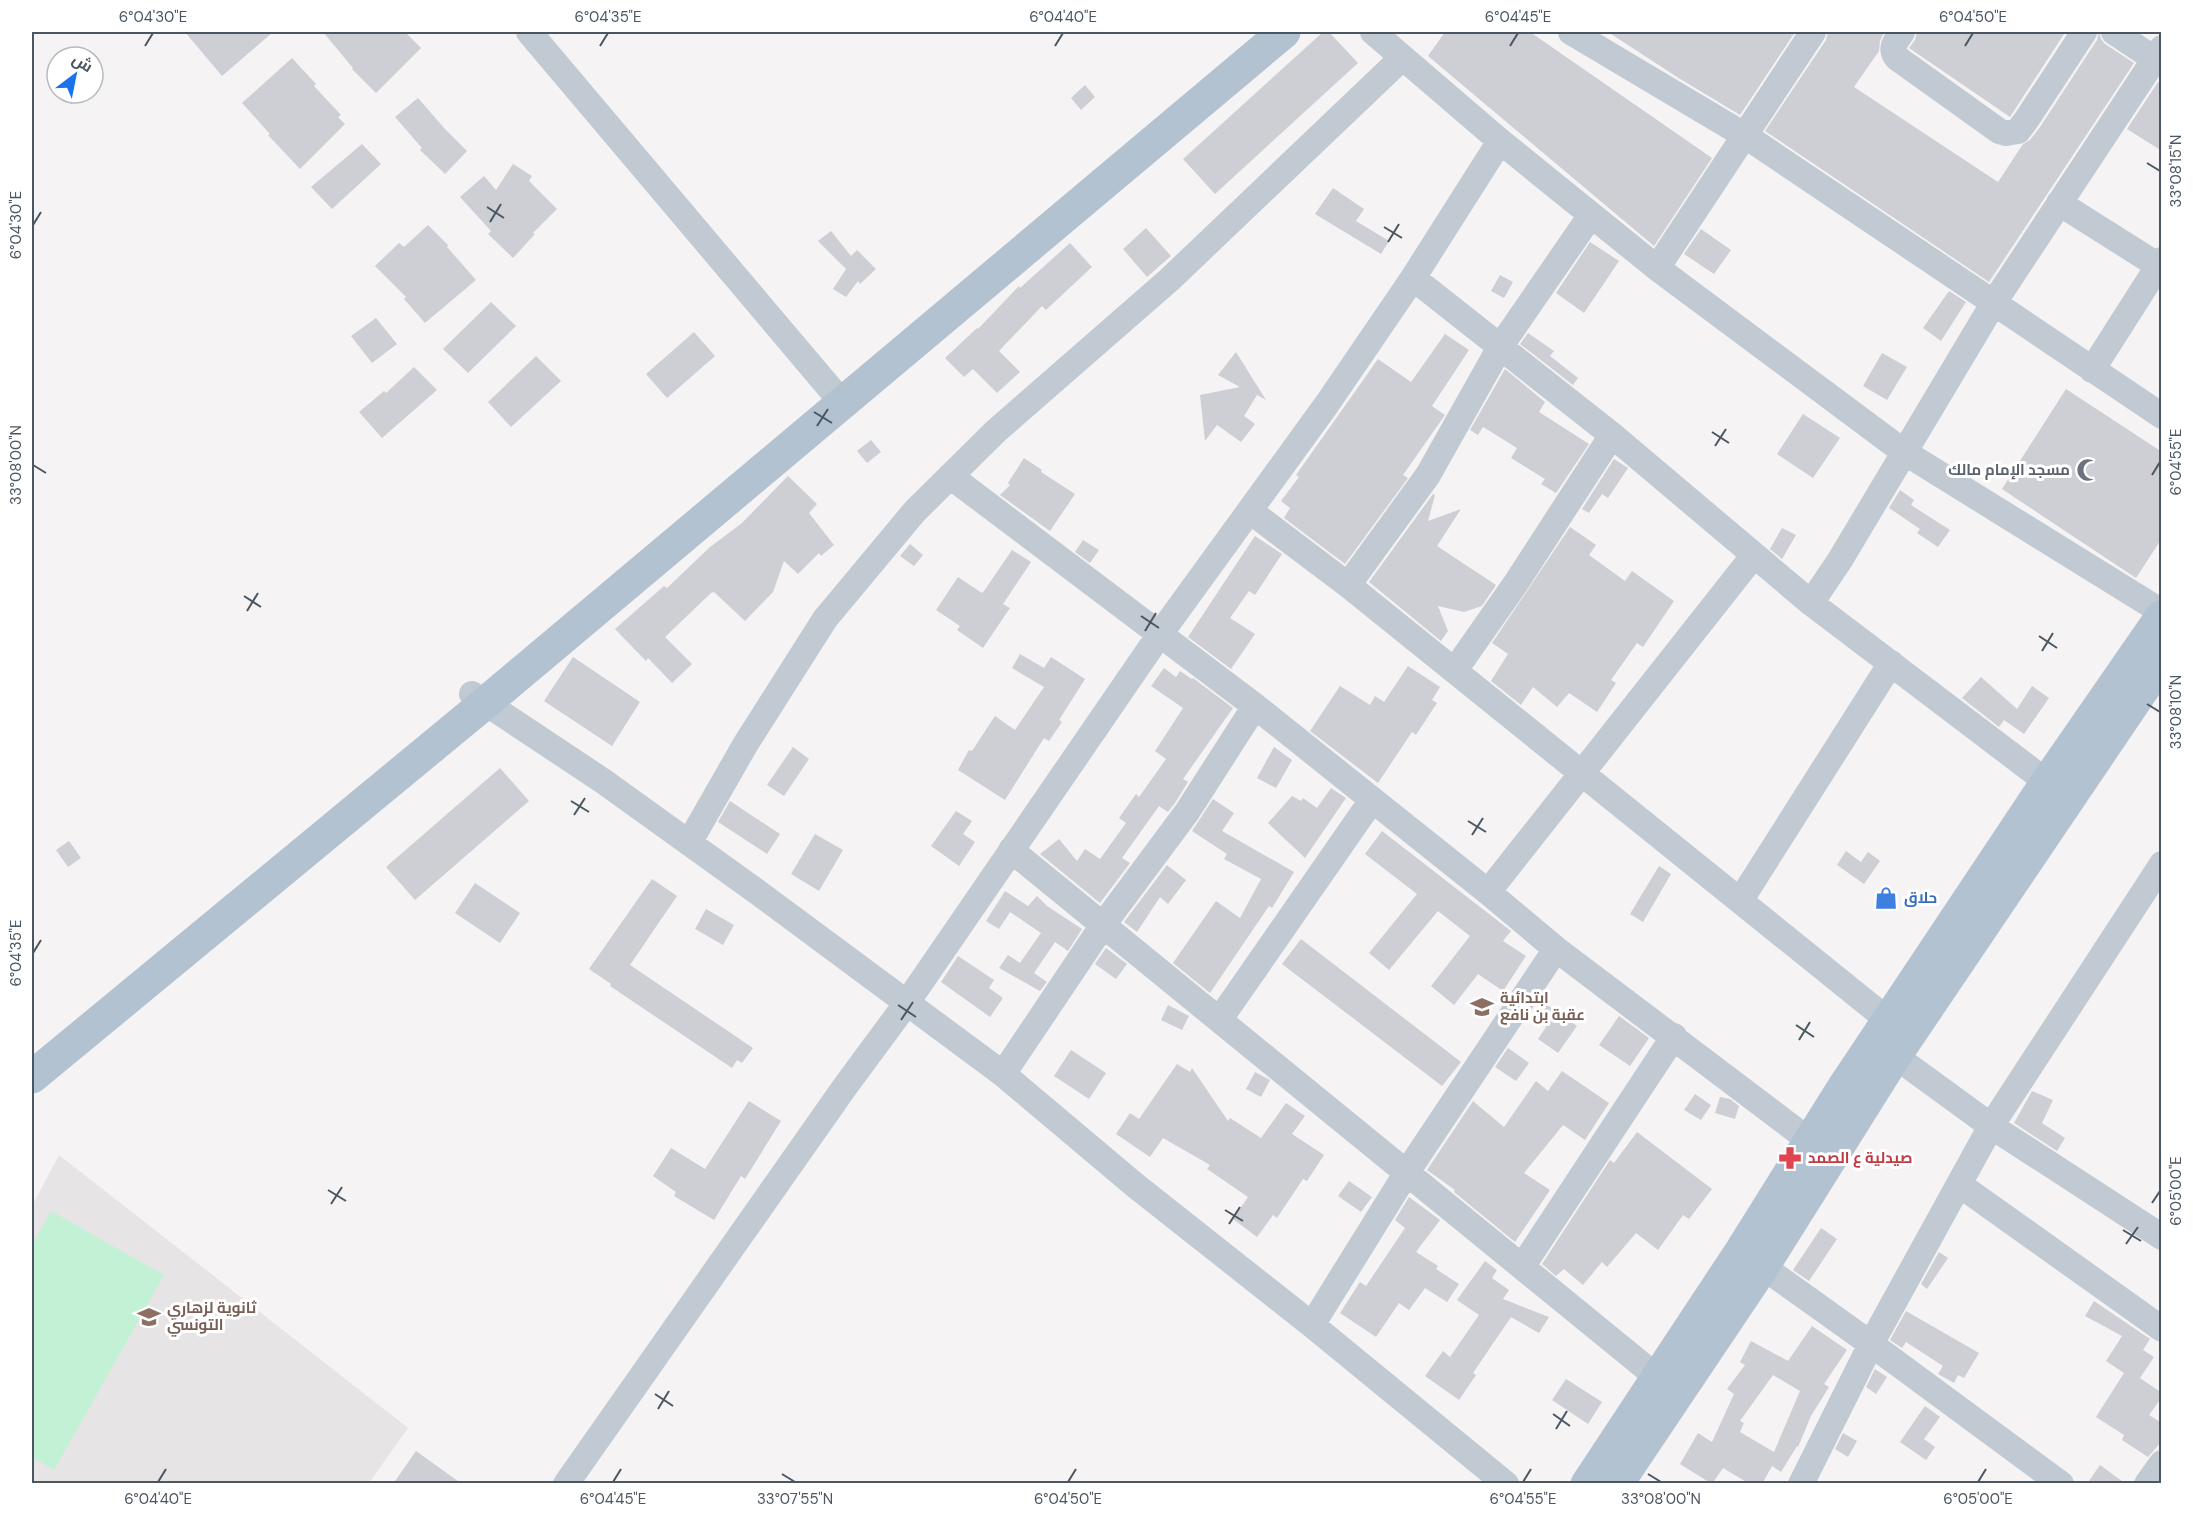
<svg xmlns="http://www.w3.org/2000/svg" width="2193" height="1515" viewBox="0 0 2193 1515" font-family="'DM Sans',Cairo,sans-serif">
<style>
.education{fill:#e6e4e5}
.green{fill:#c3f1d5}
.building{fill:#cdcfd5;fill-rule:evenodd}
.lines{fill:none;stroke-linecap:round;stroke-linejoin:round}
.minor{stroke:#c1cad2;stroke-width:26}
.major{stroke:#b3c2d1;stroke-width:33}
.ticks{fill:none;stroke:#4a5661;stroke-width:2}
.labels{text-anchor:middle;dominant-baseline:central;stroke-width:6;stroke-linejoin:round;paint-order:stroke}
.worship-label{font-size:15px;font-weight:bold;fill:#5b616d;stroke:#fff;text-anchor:end}
.shop-label{font-size:15px;font-weight:bold;fill:#366cbe;stroke:#fff;text-anchor:start}
.education-label{font-size:15px;font-weight:bold;fill:#785e54;stroke:#fff;text-anchor:start}
.health-label{font-size:15px;font-weight:bold;fill:#be3a42;stroke:#fff;text-anchor:start}
.neatline{fill:none;stroke:#4a5661;stroke-width:2}
.ticks-label{font-size:15px;text-anchor:middle;fill:#4a5661}
</style>
<rect width="100%" height="100%" fill="#f5f3f3"/>
<!-- education -->
<path class="education" d="M59,1155L408,1428L369,1483L32,1484V1206Z"/>
<!-- green -->
<path class="green" d="M51,1211L164,1275L54,1470L32,1457V1245Z"/>
<!-- building -->
<path class="building" d="M185,32H273L222,76Z
M323,32H405L421,48L376,93L352,69L353,68Z
M1323,32H1329L1358,63L1215,194L1183,159Z
M1445,32H1530L1712,158L1654,246L1428,56Z
M1608,32H1795L1740,115L1677,77Z
M1828,32H1884L1880,41L1879,51L1854,87L1998,182L2023,144L2030,140L2040,127L2097,40L2099,32L2101,39L2105,44L2134,63L1989,282L1765,131L1826,40Z
M1917,32H2060L2064,34L2010,117L1909,48L1915,40Z
M292,58L316,84L314,86L341,115L338,117L345,124L300,169L268,135L270,134L242,103Z
M2158,82L2162,84V151L2127,129Z
M1085,85L1095,97L1081,110L1071,98Z
M418,98L445,129L467,151L445,174L420,150L422,148L395,117Z
M362,144L381,164L332,209L311,187Z
M513,164L532,176L529,181L557,209L533,233L535,234L513,258L488,234L491,231L460,197L484,176L496,190Z
M1333,188L1364,209L1356,221L1389,241L1381,254L1315,214Z
M428,225L448,245L447,247L476,280L425,323L404,299L406,297L375,266L399,243L404,247Z
M1146,228L1171,256L1147,277L1123,249Z
M1701,229L1731,250L1714,274L1684,254Z
M831,231L851,256L857,250L876,269L860,284L858,281L846,297L833,289L846,269L818,241Z
M1590,242L1619,261L1584,313L1556,293Z
M1070,243L1092,267L1046,310L1042,306L999,351L1020,372L997,393L973,369L964,377L945,358L977,328L978,329L1019,286L1020,288Z
M1500,275L1513,282L1504,298L1491,291Z
M1949,291L1966,302L1941,341L1923,328Z
M491,302L516,326L468,373L443,349Z
M376,318L397,344L372,363L351,336Z
M694,332L715,356L667,398L646,374Z
M1528,333L1554,351L1550,356L1578,378L1573,385L1520,344Z
M1445,334L1469,350L1432,406L1445,415L1403,475L1408,478L1345,564L1284,518L1290,508L1281,501L1299,477L1296,475L1378,359L1411,382Z
M1236,352L1266,400L1257,395L1244,416L1255,424L1241,442L1217,425L1205,441L1200,395L1240,387L1218,375Z
M1882,353L1907,367L1887,400L1863,386Z
M536,356L561,381L511,427L488,402Z
M414,367L437,390L382,438L359,412L384,391L386,393Z
M1505,369L1545,402L1539,412L1589,444L1556,493L1541,484L1545,479L1511,458L1517,448L1483,427L1478,435L1470,430Z
M2066,389L2162,452V538L2136,578L2002,489Z
M1803,414L1840,438L1813,478L1777,454Z
M871,440L881,452L867,463L857,451Z
M1024,458L1042,470L1041,472L1075,494L1050,531L1000,495L1010,485L1008,483Z
M1614,459L1628,468L1608,498L1602,494L1589,513L1582,509Z
M788,476L817,504L809,513L834,545L821,556L819,553L798,574L784,561L773,592L745,621L714,592L711,593L665,637L692,664L672,683L648,658L646,661L615,629L664,586L667,588L710,547L742,523Z
M1900,490L1914,500L1911,505L1950,530L1938,547L1917,533L1920,529L1889,508Z
M1433,494L1435,495L1428,521L1461,509L1437,546L1496,585L1482,606L1464,612L1438,606L1448,631L1441,641L1369,582Z
M1570,527L1596,545L1589,555L1625,581L1632,571L1674,601L1643,647L1637,643L1611,680L1616,683L1597,712L1569,693L1557,707L1533,687L1521,705L1491,681L1508,654L1492,643Z
M1782,528L1796,535L1782,559L1770,549Z
M1255,536L1282,554L1255,595L1249,591L1230,618L1255,634L1231,669L1188,637Z
M1083,540L1099,550L1090,563L1075,552Z
M910,544L923,555L914,566L900,556Z
M1012,550L1031,562L1003,604L1010,608L983,648L957,630L960,626L936,610L958,577L982,593L984,591Z
M1020,654L1044,668L1051,657L1085,679L1059,720L1062,722L1049,741L1044,738L1005,800L958,770L969,750L972,751L995,716L1015,730L1044,687L1012,668Z
M573,657L640,702L612,746L544,701Z
M1408,666L1440,687L1432,700L1437,703L1416,735L1412,732L1378,783L1310,731L1340,686L1370,705L1375,696L1384,702Z
M1164,668L1176,677L1180,671L1192,679L1193,678L1233,708L1183,779L1188,782L1175,803L1168,812L1159,806L1122,858L1130,863L1100,903L1040,854L1059,839L1077,861L1085,849L1100,859L1126,823L1119,818L1136,794L1139,797L1166,759L1155,751L1183,708L1151,686Z
M1981,677L2017,709L2032,686L2049,698L2024,734L2004,720L1999,727L1962,698Z
M793,747L809,759L784,796L767,785Z
M1274,747L1292,760L1276,788L1257,778Z
M500,768L529,801L415,900L386,867Z
M1331,788L1346,798L1305,858L1268,823L1292,796L1301,801L1303,798L1317,808Z
M1213,799L1234,813L1222,831L1294,872L1272,908L1269,906L1210,993L1173,963L1216,901L1240,918L1261,879L1224,859L1227,854L1192,831Z
M730,801L780,834L767,854L718,822Z
M956,811L972,821L963,834L975,842L959,866L931,846Z
M1382,831L1511,931L1503,941L1526,956L1503,991L1478,974L1454,1005L1431,986L1470,936L1438,911L1389,970L1369,953L1417,894L1365,854Z
M815,834L843,850L819,891L791,874Z
M69,841L81,858L68,867L56,850Z
M1846,851L1861,862L1868,852L1880,861L1864,884L1837,865Z
M1167,865L1186,880L1168,904L1160,897L1137,932L1124,922Z
M1659,866L1671,874L1643,922L1630,914Z
M652,879L677,896L630,965L753,1048L742,1063L737,1060L732,1068L610,986L611,984L589,969Z
M475,883L520,913L500,943L455,913Z
M1005,891L1028,906L1037,896L1047,906L1082,929L1068,951L1055,942L1034,973L1047,982L1040,991L999,968L1008,955L1020,963L1041,933L1010,912L999,929L986,921Z
M706,909L734,925L723,945L695,929Z
M1301,939L1461,1062L1442,1086L1282,964Z
M1106,948L1127,964L1116,979L1095,964Z
M958,956L994,980L989,988L1003,998L990,1017L941,982Z
M1168,1005L1189,1016L1182,1030L1161,1020Z
M1547,1005L1577,1026L1558,1053L1538,1039L1546,1027L1536,1021Z
M1619,1016L1649,1038L1630,1066L1599,1045Z
M1508,1048L1529,1063L1516,1081L1495,1067Z
M1071,1050L1106,1073L1089,1099L1054,1076Z
M1177,1064L1190,1072L1192,1068L1228,1121L1230,1118L1261,1138L1286,1103L1305,1116L1292,1134L1324,1155L1307,1181L1303,1179L1277,1218L1273,1215L1257,1237L1233,1219L1248,1197L1207,1169L1210,1165L1163,1138L1150,1157L1116,1134L1130,1113L1139,1119Z
M1562,1071L1609,1103L1585,1140L1563,1125L1524,1173L1550,1190L1515,1242L1454,1192L1455,1190L1427,1170L1473,1101L1504,1127L1536,1081L1548,1091Z
M1255,1072L1270,1080L1261,1097L1246,1089Z
M2032,1091L2053,1100L2042,1123L2065,1138L2057,1151L2014,1123Z
M1695,1094L1711,1105L1701,1120L1684,1110Z
M1720,1097L1730,1099L1739,1106L1735,1119L1715,1113Z
M749,1101L781,1121L745,1179L741,1176L714,1220L674,1196L676,1192L653,1176L671,1148L705,1169Z
M1637,1132L1712,1189L1689,1219L1683,1215L1658,1250L1636,1233L1607,1267L1602,1262L1583,1285L1564,1269L1556,1276L1542,1264L1610,1160L1614,1163Z
M1349,1181L1372,1197L1361,1212L1338,1196Z
M1409,1197L1440,1220L1416,1252L1438,1266L1436,1269L1459,1284L1447,1302L1425,1288L1409,1310L1399,1303L1376,1337L1340,1313L1360,1282L1366,1286L1405,1228L1395,1220Z
M1821,1228L1837,1239L1809,1281L1793,1270Z
M1939,1252L1948,1258L1927,1289L1921,1284Z
M1485,1261L1497,1270L1492,1278L1509,1290L1503,1299L1549,1317L1539,1333L1511,1317L1473,1373L1476,1375L1459,1400L1425,1376L1443,1351L1450,1357L1479,1315L1457,1300Z
M2094,1301L2150,1339L2143,1350L2154,1357L2140,1378L2162,1393V1397L2149,1415L2162,1423V1441L2148,1457L2122,1440L2124,1435L2096,1417L2124,1373L2106,1361L2122,1336L2085,1316Z
M1906,1311L1979,1353L1964,1378L1958,1375L1954,1383L1938,1374L1943,1366L1906,1342L1902,1348L1890,1340Z
M1812,1326L1847,1350L1824,1384L1829,1387L1811,1416L1798,1447L1797,1446L1781,1472L1772,1466L1762,1484H1750L1723,1468L1712,1484L1680,1464L1698,1433L1712,1442L1734,1394L1727,1389L1745,1365L1740,1362L1751,1341L1788,1361ZM1773,1375L1800,1391L1774,1452L1740,1432L1744,1423L1740,1421Z
M1875,1369L1887,1377L1876,1394L1866,1387Z
M1566,1379L1602,1402L1588,1424L1552,1400Z
M1925,1406L1940,1417L1924,1439L1935,1447L1926,1460L1900,1442Z
M1843,1433L1857,1441L1848,1457L1835,1449Z
M416,1451L462,1484H393Z
M2100,1465L2126,1484H2087Z"/>
<g class="lines">
<!-- minor -->
<path class="minor" d="M529,32L834,393
M1373,32L1500,141L1657,268L1904,452L2162,612
M1571,32L1744,135L2162,416
M1902,32C1896,41 1889,48 1897,58L1999,131L2006,133L2018,131L2027,119L2084,32
M2114,32L2162,64
M2059,203L2162,268
M1657,268L1813,32
M1413,278L1612,435L1811,603L2047,782
M2092,370L2162,260
M950,476L1255,706L1488,892L1556,949L1810,1141
M1250,511L1348,585L1888,1020
M1348,585L1428,475L1500,347L1591,215
M1811,603L1840,560L1993,304L2162,48
M1455,670L1516,583L1612,435
M472,694L603,781L756,891L1003,1074L1136,1186L1312,1325L1506,1484
M689,843L745,745L825,619L915,511L996,431L1169,280L1402,58
M1011,850L1657,1377
M1488,892L1754,555
M1740,901L1891,663
M1220,1019L1372,800
M1895,1056L1991,1126L2162,1237
M1003,1074L1103,925L1187,812L1255,706
M1960,1185L2162,1329
M1748,1256L1871,1344L2061,1484
M1522,1267L1674,1036
M1312,1325L1407,1172L1556,949
M566,1484L844,1088L906,1004L1160,634L1327,404L1413,278L1500,141
M1801,1484L1871,1344L1991,1126L2162,864
M2147,1484L2162,1463"/>
<!-- major -->
<path class="major" d="M32,1077L484,704L1284,32
M1587,1484L1741,1251L1843,1088L2047,782L2162,616
M1617,1484L1762,1268L1895,1056L2162,661"/>
</g>
<!-- ticks -->
<path class="ticks" d="M145,46L153,33M600,46L608,33M1055,46L1063,33M1510,46L1518,33M1965,46L1973,33M2147,163L2160,171M487,207L504,218M490,222L501,204M33,225L41,212M1384,227L1402,238M1388,242L1399,224M814,412L832,423M817,426L828,409M1712,432L1729,443M1715,446L1726,429M33,465L46,473M2152,475L2160,462M244,596L261,607M247,611L258,593M1141,616L1159,628M1145,631L1156,613M2039,636L2057,648M2042,651L2053,633M2147,704L2160,712M571,801L589,812M574,815L585,798M1468,821L1486,832M1472,835L1483,818M33,953L41,940M898,1005L916,1017M901,1020L913,1002M1796,1025L1814,1037M1799,1040L1810,1022M328,1190L346,1201M2152,1203L2160,1191M331,1204L342,1187M1225,1210L1243,1221M1229,1224L1240,1207M2123,1230L2141,1241M2126,1244L2138,1227M655,1394L673,1406M658,1409L669,1391M1553,1414L1570,1426M1556,1429L1567,1411M782,1474L795,1482M1648,1474L1661,1482M158,1482L166,1469M613,1482L621,1469M1068,1482L1076,1469M1523,1482L1531,1469M1978,1482L1986,1469"/>
<!-- icons -->
<defs>
<g id="mosque-bare" transform="scale(1.8)"><path d="M3.5-4.9A6 6 0 1 0 3.5 4.9A5 5 0 1 1 3.5-4.9Z" fill="#6b7280" stroke="#fff" stroke-width="2.5" paint-order="stroke"/></g>
<g id="shop-bare" transform="scale(1.8)"><path d="M-5-2.5h2.3a2.7 3.5 0 0 1 5.4 0H5L5.5 6h-11ZM-1.5-2.5h3a1.5 2.3 0 0 0-3 0Z" fill="#3f7fe0" stroke="#fff" stroke-width="2.5" paint-order="stroke"/></g>
<g id="school-bare" transform="scale(1.8)"><path d="M0-5L7-2L0 1L-7-2ZM-4 1L0 2.5L4 1V4Q0 6-4 4Z" fill="#8d6e63" stroke="#fff" stroke-width="2.5" paint-order="stroke"/></g>
<g id="pharmacy-bare" transform="scale(1.8)"><path d="M-2-6h4v4h4v4h-4v4h-4v-4h-4v-4h4Z" fill="#e0444e" stroke="#fff" stroke-width="2.5" paint-order="stroke"/></g>
</defs>
<g fill-rule="evenodd">
<use href="#mosque-bare" x="2088" y="470"/>
<use href="#shop-bare" x="1886" y="898"/>
<use href="#school-bare" x="1482" y="1007"/>
<use href="#pharmacy-bare" x="1790" y="1158"/>
<use href="#school-bare" x="149" y="1317"/>
</g>
<g class="labels">
<!-- worship labels -->
<g class="worship-label">
<text x="2070" y="470">مسجد الإمام مالك</text>
</g>
<!-- shop labels -->
<g class="shop-label">
<text x="1904" y="898">حلاق</text>
</g>
<!-- education labels -->
<g class="education-label">
<text x="1500" y="998">ابتدائية<tspan x="1500" dy="17">عقبة بن نافع</tspan></text>
<text x="167" y="1308">ثانوية لزهاري<tspan x="167" dy="17">التونسي</tspan></text>
</g>
<!-- health labels -->
<g class="health-label">
<text x="1808" y="1158">صيدلية ع الصمد</text>
</g>
</g>
<!-- border -->
<rect width="2193" height="1515" fill="none" stroke="#ffffff" stroke-width="66"/>
<!-- north arrow -->
<g transform="translate(75 75) rotate(32)"><circle r="28" fill="#ffffff" stroke="#b7bbc0" stroke-width="1.5"/>
<path d="M0-4.5L10 22L0 15L-10 22Z" fill="#1a73e8"/>
<text y="-9" font-size="16" font-weight="bold" text-anchor="middle" fill="#4a5661">ش</text>
</g>
<rect x="33" y="33" width="2127" height="1449" class="neatline"/>
<g class="ticks-label">
<text x="153" y="22">6°04'30"E</text>
<text x="608" y="22">6°04'35"E</text>
<text x="1063" y="22">6°04'40"E</text>
<text x="1518" y="22">6°04'45"E</text>
<text x="1973" y="22">6°04'50"E</text>
<text transform="translate(2176 171) rotate(-90)" y="5">33°08'15"N</text>
<text transform="translate(16 225) rotate(-90)" y="5">6°04'30"E</text>
<text transform="translate(2176 462) rotate(-90)" y="5">6°04'55"E</text>
<text transform="translate(16 465) rotate(-90)" y="5">33°08'00"N</text>
<text transform="translate(2176 712) rotate(-90)" y="5">33°08'10"N</text>
<text transform="translate(16 953) rotate(-90)" y="5">6°04'35"E</text>
<text transform="translate(2176 1191) rotate(-90)" y="5">6°05'00"E</text>
<text x="158" y="1504">6°04'40"E</text>
<text x="613" y="1504">6°04'45"E</text>
<text x="795" y="1504">33°07'55"N</text>
<text x="1068" y="1504">6°04'50"E</text>
<text x="1523" y="1504">6°04'55"E</text>
<text x="1661" y="1504">33°08'00"N</text>
<text x="1978" y="1504">6°05'00"E</text>
</g>
</svg>
